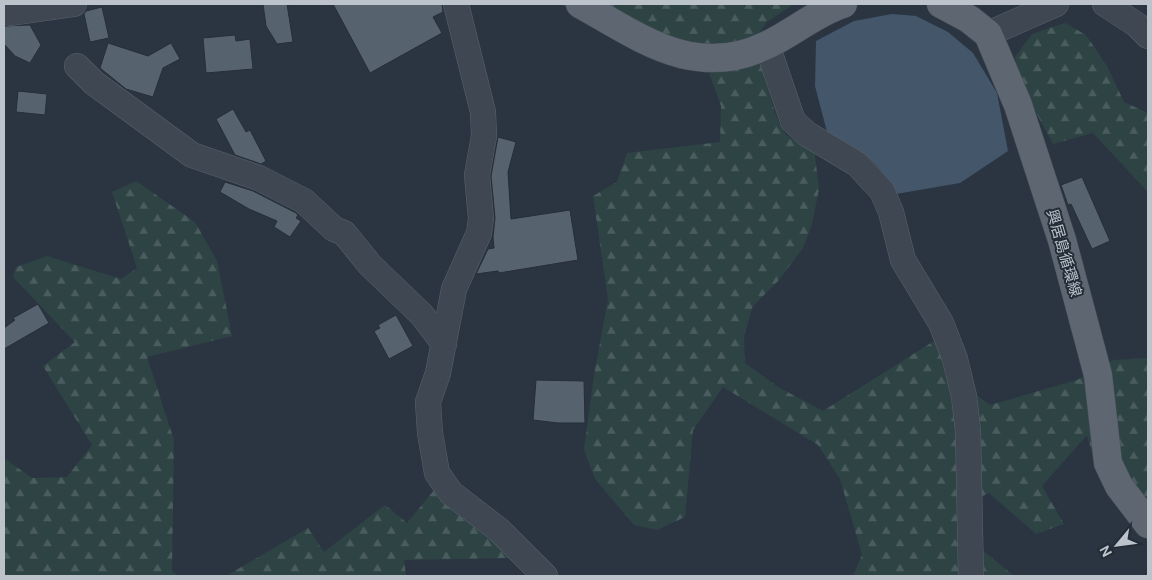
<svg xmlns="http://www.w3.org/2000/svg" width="1152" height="580" viewBox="0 0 1152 580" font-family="'DM Sans','Noto Sans JP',sans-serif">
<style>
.forest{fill:url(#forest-firs)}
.water{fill:#44566a}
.building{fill:#56626e;stroke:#252e39}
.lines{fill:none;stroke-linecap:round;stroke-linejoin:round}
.minor-casing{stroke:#5a626c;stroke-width:26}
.major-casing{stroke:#48505b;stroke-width:29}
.minor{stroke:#3f4752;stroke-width:25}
.major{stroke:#5d6671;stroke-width:28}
.labels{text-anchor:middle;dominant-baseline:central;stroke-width:4;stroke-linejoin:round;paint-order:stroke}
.street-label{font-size:15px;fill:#bcc3cb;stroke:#232c37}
</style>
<defs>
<pattern id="forest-firs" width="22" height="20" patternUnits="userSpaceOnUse" patternTransform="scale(1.25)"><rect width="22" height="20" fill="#2e4344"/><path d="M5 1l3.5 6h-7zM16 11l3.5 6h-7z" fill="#4a5c5e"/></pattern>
</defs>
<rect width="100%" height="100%" fill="#2b3542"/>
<!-- forest -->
<path class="forest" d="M560,4H794L767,22L757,36C761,56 773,126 789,137C796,142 806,144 814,147L819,189L812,224L803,248L778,281L753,306L744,336L745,363L778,387L823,411L953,329L971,391L990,405L1077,380L1113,360L1148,358V542L1098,474L1087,435L1042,486L1064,524L1036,534L989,493L976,499L980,548L1014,576H853L862,555L840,479L818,445L723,387L693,430L685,517L657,530L634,525L595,479L584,449L594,375L608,299L593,196L617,182L627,153L720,142L721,106L709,73L676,68Z
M1065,23L1086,35L1107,66L1124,102L1148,113V192L1093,133L1053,144L1018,79L1015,57L1032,34Z
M136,181L195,222L217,261L232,336L147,357L174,440L172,571L178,576H4V458L32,478L67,477L92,445L43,366L75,342L13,277L16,267L47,256L121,279L137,268L112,192Z
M435,489L513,558L404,560L406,576H226L308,528L324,552L385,505L407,523Z"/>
<!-- water -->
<path class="water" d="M892,14L916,16L948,32L973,53L997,93L1008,151L960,183L896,194C875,156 862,153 827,132L815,86L816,41L854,21Z"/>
<!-- building -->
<path class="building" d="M263,4H287L293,42L277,44L266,26Z
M333,4H442L443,12L433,17L442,33L370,73Z
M102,7L109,38L90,42L84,14L86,11Z
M30,25L41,45L30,63L15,56L4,44V26Z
M235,35L236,41L250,39L253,69L206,73L203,38Z
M108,43L148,56L171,43L180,59L163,68L153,97L126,89L100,68Z
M18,91L47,94L45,115L16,112Z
M233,109L246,132L250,130L266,161L261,164L235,155L216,119Z
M498,137L516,142L508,172L511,219L570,210L578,260L499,273L498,271L476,274L488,249L494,248L493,237L495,218L491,176Z
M1082,177L1110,241L1092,249L1071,204L1068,205L1061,185Z
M225,182L253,191L296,213L298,215L296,218L301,221L290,237L274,227L277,221L249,209L220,192Z
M38,304L49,323L4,349V328L15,320L13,318Z
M396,315L413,346L389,359L374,331L380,328L378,325Z
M536,380L584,381L585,423H558L533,420Z"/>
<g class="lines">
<!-- minor casing -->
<g class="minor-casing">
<path id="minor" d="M456,4L483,112L484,136L477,175L481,219L479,233L454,289L438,373L428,402L430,433L437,473L451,493L499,530L545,576
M1105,4L1137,25L1148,36
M4,12L11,13L74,4
M988,34L1056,4
M767,45L793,121L807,134L857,164L882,191L891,212L903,260L941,323L955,359L964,396L968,431L971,576
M77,66L94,83L192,155L259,178L304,201L334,229L344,233L370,265L422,315L444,344"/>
</g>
<!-- major casing -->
<g class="major-casing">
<path id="major" d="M580,4C641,38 695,80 767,45C793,33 815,13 843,4
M941,4L969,19L988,34L1018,105L1062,240L1098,375L1108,463L1119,486L1148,524"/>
</g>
<!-- minor -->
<use href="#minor" class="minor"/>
<!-- major -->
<use href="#major" class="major"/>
</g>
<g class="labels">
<!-- street labels -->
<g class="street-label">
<text transform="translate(1064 253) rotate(74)">興居島循環線</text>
</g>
</g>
<!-- border -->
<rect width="1152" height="580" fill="none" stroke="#bcc3cb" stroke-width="10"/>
<!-- north arrow -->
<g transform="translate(1117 545) rotate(241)" stroke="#232c37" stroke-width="4" paint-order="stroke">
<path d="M0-4L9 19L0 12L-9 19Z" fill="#bcc3cb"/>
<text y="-8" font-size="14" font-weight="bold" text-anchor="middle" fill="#bcc3cb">N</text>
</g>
</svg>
